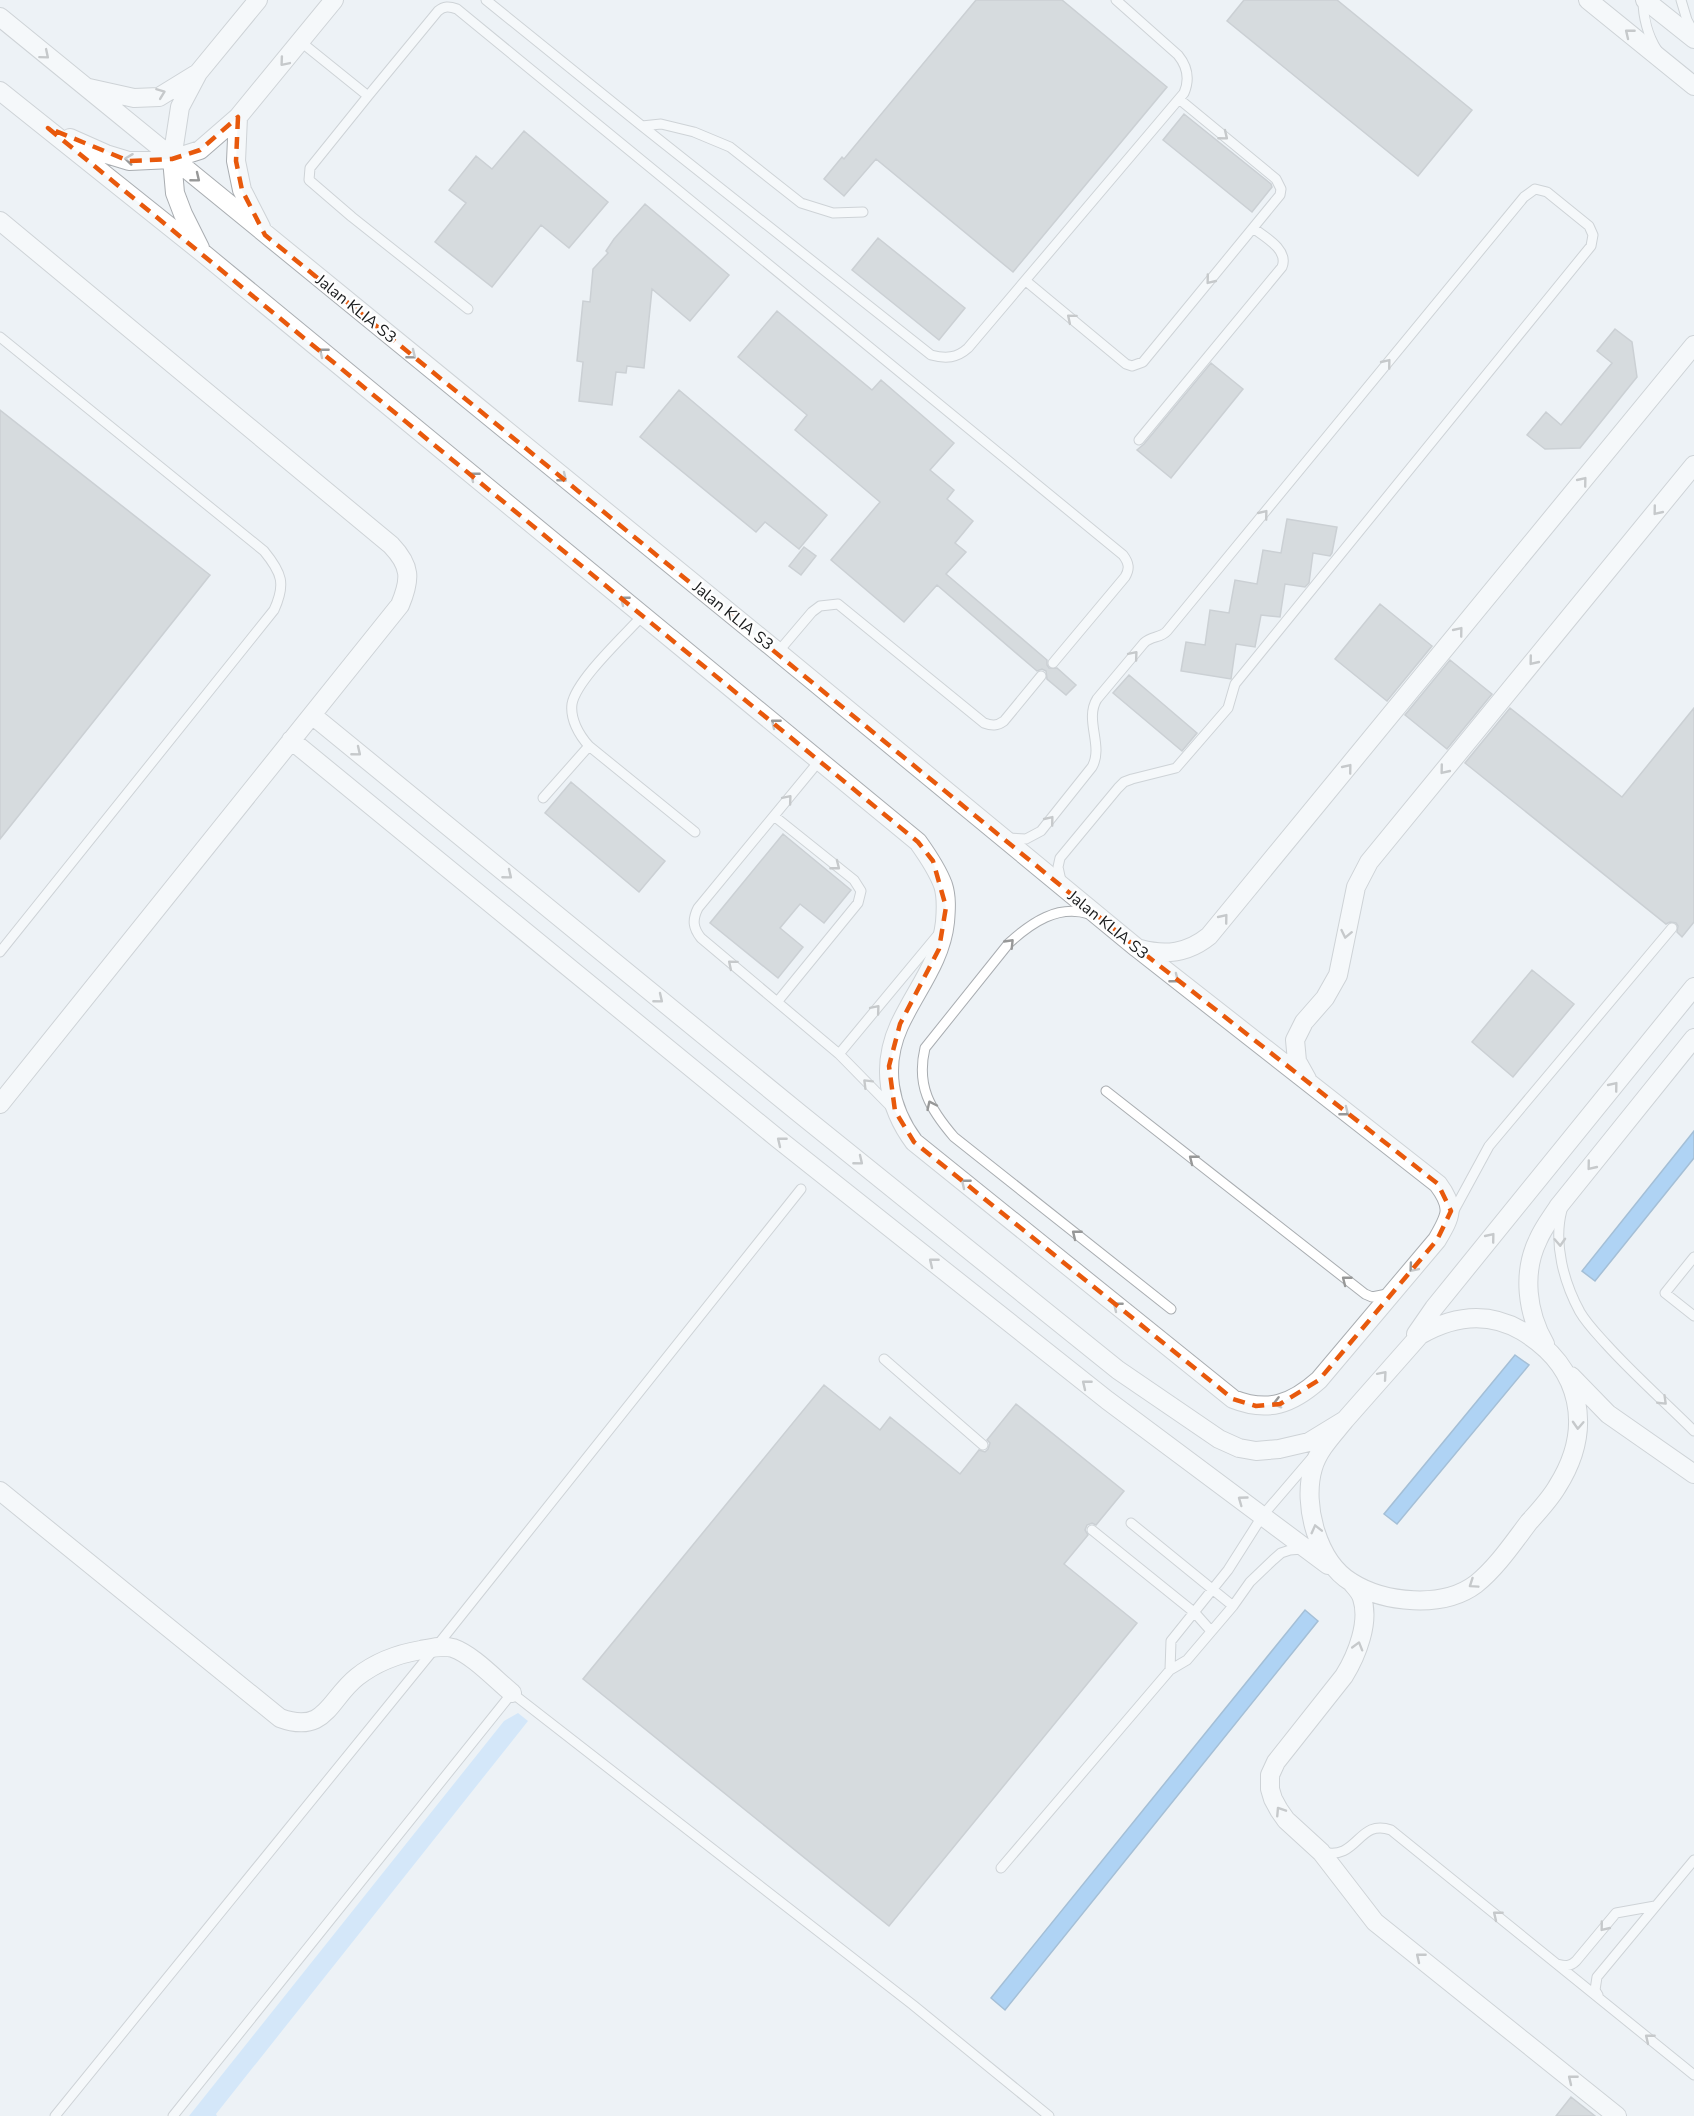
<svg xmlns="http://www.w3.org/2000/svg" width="1694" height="2116" viewBox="0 0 1694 2116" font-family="'Nunito Sans',sans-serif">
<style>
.green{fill:#b6dafd}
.water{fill:#64adf1;stroke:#4d81b0;stroke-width:1.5}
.building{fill:#babec2;stroke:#a2a6aa;stroke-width:1.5}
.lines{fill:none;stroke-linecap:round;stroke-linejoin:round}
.lane-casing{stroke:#a9adb1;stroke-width:11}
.street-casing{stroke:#a9adb1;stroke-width:20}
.lane{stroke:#fff;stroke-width:9}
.street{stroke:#fff;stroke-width:18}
.oneway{stroke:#979898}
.marked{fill:none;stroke:#e8590c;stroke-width:4.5;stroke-dasharray:12 8;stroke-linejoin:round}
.labels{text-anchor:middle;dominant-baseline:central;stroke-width:5;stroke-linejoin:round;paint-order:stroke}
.street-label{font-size:16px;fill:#17191a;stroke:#fefefe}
</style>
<rect width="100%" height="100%" fill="#edf2f6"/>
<!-- green -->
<path class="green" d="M518,1713L528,1721L216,2114L217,2116H189L504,1721Z"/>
<!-- water -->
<path class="water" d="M1694,1131V1158L1595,1281L1582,1271Z
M1515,1355L1529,1365L1397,1524L1384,1514Z
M1305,1610L1318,1621L1005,2010L991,1998Z"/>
<!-- building -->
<path class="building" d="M976,0H1062L1167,87L1013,272L876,159L844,196L824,179L842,157L844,159Z
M1244,0H1337L1472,110L1418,176L1227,21Z
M1184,114L1271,184L1272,187L1252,212L1163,140Z
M524,131L608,202L569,248L541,225L492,287L435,242L466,203L449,190L476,156L492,169Z
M645,204L729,275L690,321L652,289L644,368L627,366L626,373L616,372L612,405L579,401L583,362L577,361L583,301L590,302L593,269L608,253L606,251L614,239Z
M878,238L965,308L939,340L852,270Z
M777,311L872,390L881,380L954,443L930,470L954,490L947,499L973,521L955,543L966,552L946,574L1047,660V665L1049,668H1057L1076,685L1066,695L1047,679L1046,671L1042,669L1037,671L937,585L904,622L831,560L880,502L795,430L807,415L738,357Z
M1615,329L1632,342L1637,377L1580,448L1545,449L1527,435L1546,412L1561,425L1612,363L1597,351Z
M1211,363L1243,389L1171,478L1137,450L1144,444Z
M679,390L827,515L799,549L765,522L756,532L640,437Z
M0,410L210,575L0,839Z
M1287,519L1337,527L1332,553L1330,556L1313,553L1309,583L1305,587L1285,584L1280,617L1261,615L1255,647L1236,644L1231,679L1181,671L1186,642L1205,645L1210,610L1229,613L1235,580L1257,584L1263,550L1281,553Z
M804,547L816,556L801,575L789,566Z
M1380,604L1432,646L1387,701L1335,659Z
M1450,660L1492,694L1447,749L1405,715Z
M1129,675L1197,733L1182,751L1113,693Z
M1510,708L1622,797L1694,708V922L1682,937L1677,932L1678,926L1676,923L1670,922L1666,924L1465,763Z
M571,782L665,861L639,892L545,813Z
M783,834L851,890L824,923L800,904L780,928L803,947L778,978L710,923Z
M1532,970L1574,1004L1513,1077L1472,1042Z
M824,1385L880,1430L890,1417L960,1474L979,1450L985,1452L988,1449L990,1443L987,1440L1016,1404L1124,1491L1096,1525L1092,1523L1087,1525L1085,1530L1088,1535L1064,1564L1137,1623L889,1926L583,1679Z
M1571,2097L1595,2116H1556Z"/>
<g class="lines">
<!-- lane casing -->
<g class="lane-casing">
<path id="lane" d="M486,0L642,126L931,355C946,359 957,358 968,348L1184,93C1190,79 1187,66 1178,55L1116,0
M1643,0C1643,17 1648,36 1657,50
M1681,0L1687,20L1694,33
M301,42L368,96L438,11C444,6 449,6 457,9L1123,555C1129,563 1130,569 1125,577L1053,663
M368,96L310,168L309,180L352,217L468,309
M642,126L661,124L694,132L730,147L801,203L833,213L863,212
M1026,281L1126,364L1132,366L1143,362L1280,195L1281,189L1276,179L1179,99
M0,337L264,551C282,573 286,584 274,610L0,952
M1139,440L1282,267C1289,250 1265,237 1253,228
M778,652L812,612L820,606L838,604L984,723C992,726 997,726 1004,721L1041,676
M589,746C579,735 570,719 572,704C576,680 626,634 643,615
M820,760L698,908C692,920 693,928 701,938L839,1054L892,1108
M543,798L589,746L695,832
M774,816L854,880L861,891L858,903L778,1001
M1008,838L1026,839L1041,831L1092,767C1104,746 1084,720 1097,699L1144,643C1151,636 1161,638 1167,631L1524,197L1535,189L1547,192L1589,226L1593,235L1591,246L1235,684L1228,708L1176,768L1132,779L1124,782L1118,788L1060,858L1058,867L1061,881
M1089,914C1058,904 1031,923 1009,943L925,1048C916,1086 930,1109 954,1137L1171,1309
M839,1054L937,936
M1106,1091L1365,1294L1372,1297L1387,1294
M1562,1210C1553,1243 1564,1283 1580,1312C1587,1324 1597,1334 1606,1344C1634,1375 1665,1402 1694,1431
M1452,1214L1489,1146L1672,928
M1694,1257L1665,1293L1694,1316
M884,1359L983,1445
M1131,1523L1233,1606
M1092,1530L1195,1613L1211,1631
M1170,1670L1171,1641L1228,1570L1263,1515L1311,1459
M1323,1852C1358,1861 1358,1818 1391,1830L1694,2075
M1001,1868L1170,1670L1187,1660L1233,1606L1250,1582L1273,1560L1281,1553L1290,1550L1302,1549
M1557,1964C1565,1966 1570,1967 1576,1961L1616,1913L1655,1906
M1598,1995L1595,1990L1597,1977L1694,1860
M55,2116L436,1647L801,1189
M173,2116L512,1693L913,2005L1049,2116"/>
</g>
<!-- street casing -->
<g class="street-casing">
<path id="street" d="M1588,0L1694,86
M1645,0L1694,39
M0,17L778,652L1137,948L1438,1184C1456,1208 1451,1216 1437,1240L1319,1380C1292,1404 1268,1413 1233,1399L914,1142C888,1107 881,1066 899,1026C915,991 941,961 945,922C946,910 947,897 943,885C937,869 928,856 918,842L204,254L0,91
M89,88L134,98L159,97L198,73
M238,117L236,161L242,190L261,227
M70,138L106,154L129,161L172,159L200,150L238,117L334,0
M0,221L391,545C411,566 411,579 400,605L0,1104
M200,248L183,214L175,193L172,159L180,107L198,73L258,0
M312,715L799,1113L1118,1370L1219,1439L1239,1448L1256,1451L1279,1449L1309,1442L1345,1420L1420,1335C1453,1316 1488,1311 1522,1331C1582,1367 1594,1429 1557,1487C1550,1499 1539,1511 1529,1522C1513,1543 1497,1567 1476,1584C1443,1609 1384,1603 1351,1582C1318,1562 1302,1505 1313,1468C1318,1450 1333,1435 1345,1420
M291,740L777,1138L1107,1400L1328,1565
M1140,949C1166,956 1188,953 1209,936L1694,345
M1307,1079L1297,1061L1295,1040L1304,1022L1325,998L1338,975L1356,887L1369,862L1694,465
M1416,1334L1434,1308L1694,987
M1545,1344C1527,1313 1522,1273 1538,1240C1543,1228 1551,1218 1558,1207L1694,1038
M1571,1376L1608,1414L1694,1474
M0,1491L280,1718C326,1735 329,1699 357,1677C376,1662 397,1654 421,1650C431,1648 443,1645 453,1648C473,1655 495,1679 512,1693
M1351,1582C1355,1587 1360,1591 1362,1598C1370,1622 1357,1655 1344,1676L1276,1762L1270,1775V1789L1273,1799L1279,1810L1286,1820L1321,1852L1375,1922L1617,2116"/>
</g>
<!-- lane -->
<use href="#lane" class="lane"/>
<!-- street -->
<use href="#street" class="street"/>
</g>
<!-- one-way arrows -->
<defs><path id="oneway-chevron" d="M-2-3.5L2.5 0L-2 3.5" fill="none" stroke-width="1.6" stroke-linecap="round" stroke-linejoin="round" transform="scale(1.5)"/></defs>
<g class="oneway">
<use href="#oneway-chevron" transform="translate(1629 33) rotate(-141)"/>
<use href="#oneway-chevron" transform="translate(45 55) rotate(40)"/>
<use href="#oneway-chevron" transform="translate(284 62) rotate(130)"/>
<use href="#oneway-chevron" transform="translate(161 93) rotate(-21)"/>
<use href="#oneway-chevron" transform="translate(1224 136) rotate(39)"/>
<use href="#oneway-chevron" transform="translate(129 159) rotate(-173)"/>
<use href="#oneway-chevron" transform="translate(196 178) rotate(39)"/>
<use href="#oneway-chevron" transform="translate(1210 280) rotate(129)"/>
<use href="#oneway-chevron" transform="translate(1071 318) rotate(-140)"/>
<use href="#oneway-chevron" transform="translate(323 352) rotate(-141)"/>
<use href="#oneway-chevron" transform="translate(412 355) rotate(39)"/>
<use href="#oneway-chevron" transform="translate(1387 363) rotate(-51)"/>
<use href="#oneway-chevron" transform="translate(474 476) rotate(-141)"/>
<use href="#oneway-chevron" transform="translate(563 478) rotate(39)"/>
<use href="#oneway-chevron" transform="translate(1583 481) rotate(-51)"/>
<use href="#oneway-chevron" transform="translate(1657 511) rotate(129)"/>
<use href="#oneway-chevron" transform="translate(1264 514) rotate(-51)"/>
<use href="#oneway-chevron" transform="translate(624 600) rotate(-141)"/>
<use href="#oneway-chevron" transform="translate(1459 631) rotate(-51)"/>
<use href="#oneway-chevron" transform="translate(1134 655) rotate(-50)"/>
<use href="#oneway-chevron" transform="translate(1533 661) rotate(129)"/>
<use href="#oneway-chevron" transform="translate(775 723) rotate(-141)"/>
<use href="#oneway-chevron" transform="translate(357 752) rotate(39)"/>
<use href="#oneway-chevron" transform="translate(1348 768) rotate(-51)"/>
<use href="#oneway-chevron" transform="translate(1444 770) rotate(129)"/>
<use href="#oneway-chevron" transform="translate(788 799) rotate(-50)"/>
<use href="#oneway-chevron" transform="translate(1050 820) rotate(-51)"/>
<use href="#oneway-chevron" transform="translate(836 866) rotate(38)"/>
<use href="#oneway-chevron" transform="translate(508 875) rotate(39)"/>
<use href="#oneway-chevron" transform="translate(1224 918) rotate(-51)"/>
<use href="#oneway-chevron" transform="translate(1346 934) rotate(102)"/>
<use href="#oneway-chevron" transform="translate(1010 943) rotate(-46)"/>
<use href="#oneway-chevron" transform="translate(732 964) rotate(-140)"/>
<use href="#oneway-chevron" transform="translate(1175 979) rotate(38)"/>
<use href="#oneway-chevron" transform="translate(659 999) rotate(39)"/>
<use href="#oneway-chevron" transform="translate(876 1009) rotate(-50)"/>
<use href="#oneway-chevron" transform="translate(867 1083) rotate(-135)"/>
<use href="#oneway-chevron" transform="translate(1614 1086) rotate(-51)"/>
<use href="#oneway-chevron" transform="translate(931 1105) rotate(-115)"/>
<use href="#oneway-chevron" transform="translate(1345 1112) rotate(38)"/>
<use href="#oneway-chevron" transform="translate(781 1141) rotate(-141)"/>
<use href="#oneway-chevron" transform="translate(1193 1159) rotate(-142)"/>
<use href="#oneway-chevron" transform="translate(859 1161) rotate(39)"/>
<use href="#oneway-chevron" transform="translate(1591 1166) rotate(129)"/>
<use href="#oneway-chevron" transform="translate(965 1183) rotate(-141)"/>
<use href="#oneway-chevron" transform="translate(1076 1234) rotate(-141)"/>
<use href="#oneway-chevron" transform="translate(1491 1237) rotate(-51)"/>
<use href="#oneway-chevron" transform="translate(1560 1242) rotate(87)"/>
<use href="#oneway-chevron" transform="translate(933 1262) rotate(-141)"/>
<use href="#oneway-chevron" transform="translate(1413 1268) rotate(130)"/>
<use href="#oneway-chevron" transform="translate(1346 1280) rotate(-142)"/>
<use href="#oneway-chevron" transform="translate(1117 1306) rotate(-141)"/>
<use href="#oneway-chevron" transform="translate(1383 1375) rotate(-49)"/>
<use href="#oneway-chevron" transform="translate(1086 1384) rotate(-141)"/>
<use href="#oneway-chevron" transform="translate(1663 1401) rotate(44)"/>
<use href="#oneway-chevron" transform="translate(1277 1403) rotate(166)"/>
<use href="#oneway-chevron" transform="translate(1578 1425) rotate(93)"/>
<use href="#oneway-chevron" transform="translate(1242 1500) rotate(-144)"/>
<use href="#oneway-chevron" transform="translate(1316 1529) rotate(-104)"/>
<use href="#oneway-chevron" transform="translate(1473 1584) rotate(146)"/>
<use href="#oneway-chevron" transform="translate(1358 1646) rotate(-74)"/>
<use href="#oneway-chevron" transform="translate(1280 1811) rotate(-123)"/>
<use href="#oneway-chevron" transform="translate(1497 1915) rotate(-141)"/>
<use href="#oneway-chevron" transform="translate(1604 1927) rotate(129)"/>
<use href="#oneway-chevron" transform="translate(1420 1957) rotate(-141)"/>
<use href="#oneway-chevron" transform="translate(1649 2038) rotate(-141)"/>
<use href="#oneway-chevron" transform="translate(1572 2079) rotate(-141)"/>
</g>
<!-- marked area -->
<path d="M0 0H1694V2116H0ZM238,117L236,161L242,190L265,235L1137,948L1438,1184L1451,1211L1437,1240L1319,1380L1280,1404L1256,1406L1233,1399L914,1142L895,1111L889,1066L900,1024L939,949L946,907L933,861L918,842L48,128L129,161L172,159L200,150Z" fill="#edf2f6" fill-opacity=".55" fill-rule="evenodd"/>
<path class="marked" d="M238,117L236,161L242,190L265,235L1137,948L1438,1184L1451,1211L1437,1240L1319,1380L1280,1404L1256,1406L1233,1399L914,1142L895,1111L889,1066L900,1024L939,949L946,907L933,861L918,842L48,128L129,161L172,159L200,150Z"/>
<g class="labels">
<!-- street labels -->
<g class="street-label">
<text transform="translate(356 309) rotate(39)">Jalan KLIA S3</text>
<text transform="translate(733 616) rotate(39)">Jalan KLIA S3</text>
<text transform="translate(1108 925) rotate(39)">Jalan KLIA S3</text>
</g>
</g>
</svg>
